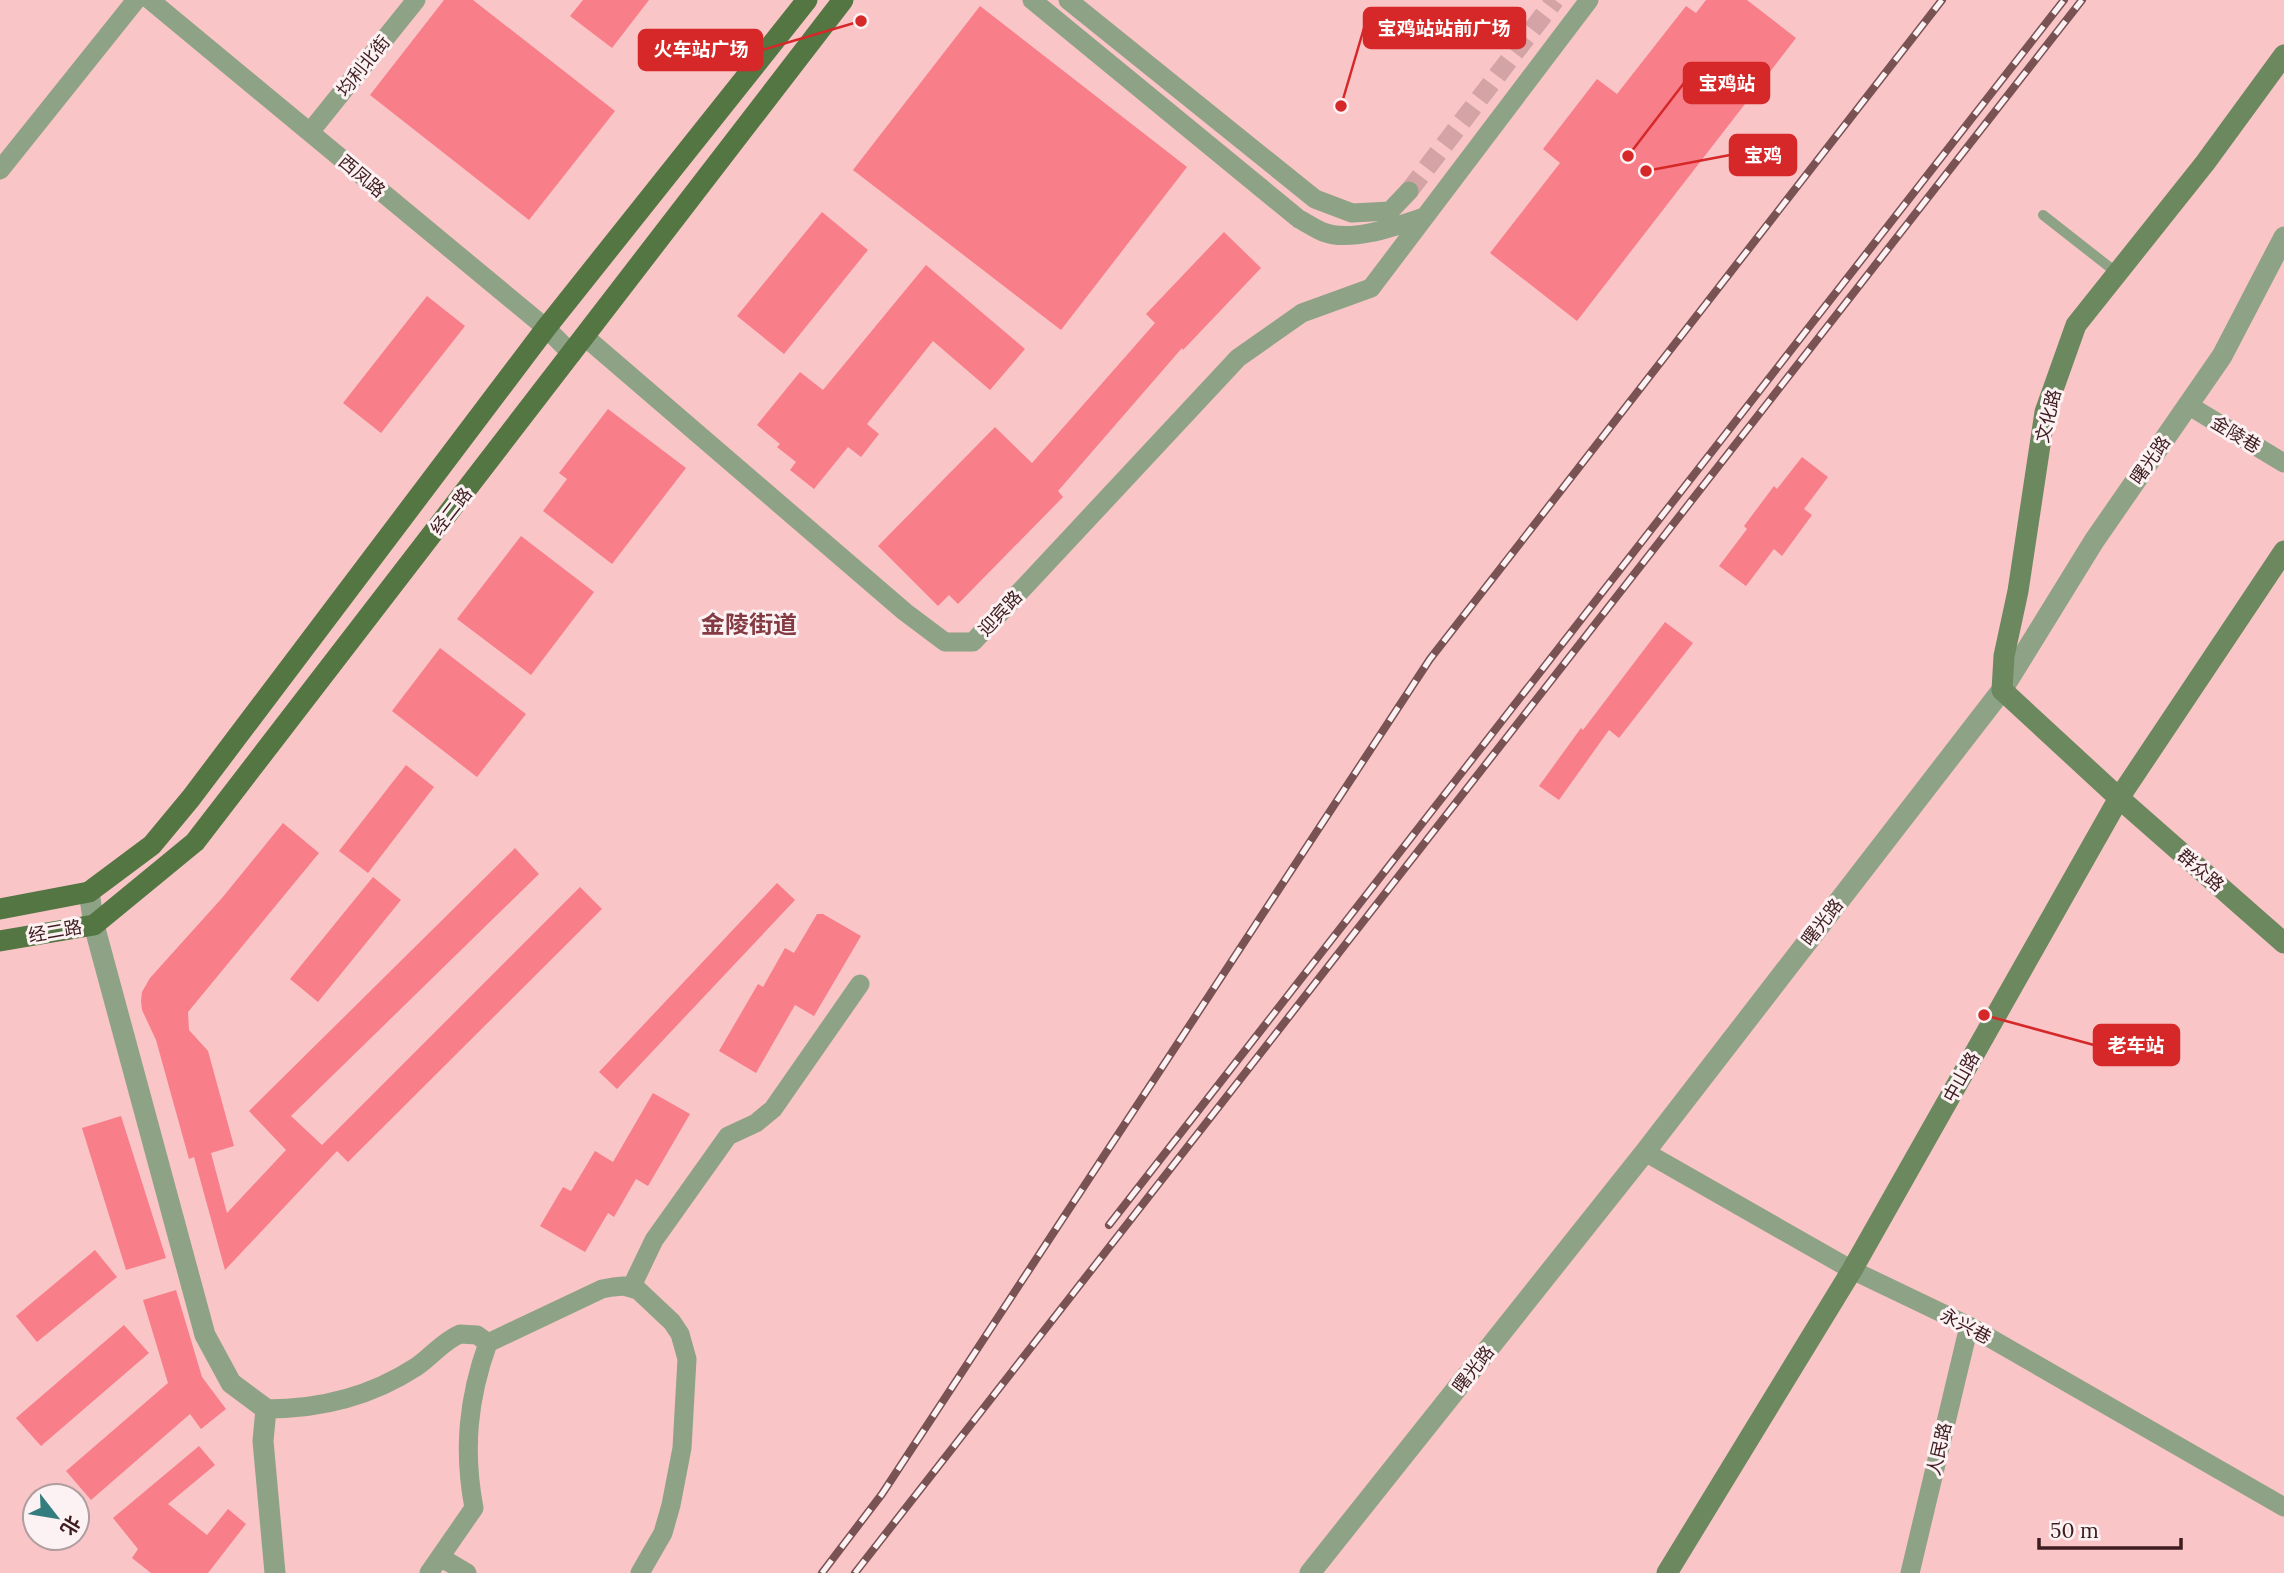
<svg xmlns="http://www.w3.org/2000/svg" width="2284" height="1573" viewBox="0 0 2284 1573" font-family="Lora,'Noto Sans SC',serif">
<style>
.building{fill:#f87e89}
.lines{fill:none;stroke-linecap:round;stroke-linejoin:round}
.minor-tunnel{stroke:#d4a3a6;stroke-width:19;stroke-dasharray:19 10;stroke-linecap:butt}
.service{stroke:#8ea286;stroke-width:10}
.minor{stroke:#8ea286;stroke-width:19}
.tertiary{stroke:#8ea286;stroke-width:21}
.secondary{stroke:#6c885f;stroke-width:21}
.primary{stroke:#547643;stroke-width:21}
.rail-casing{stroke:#795254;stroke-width:8}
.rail{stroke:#fcf2f3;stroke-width:5;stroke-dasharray:16;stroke-linecap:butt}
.labels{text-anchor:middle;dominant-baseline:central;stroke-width:6;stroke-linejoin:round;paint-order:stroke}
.street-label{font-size:18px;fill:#3e1d20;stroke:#fcf2f3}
.district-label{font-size:24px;font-weight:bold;fill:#833a42;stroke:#fcf2f3}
.leader{fill:none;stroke:#d62828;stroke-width:2.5}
.callout-dot{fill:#d62828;stroke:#fcf2f3;stroke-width:2.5}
.callout{fill:#d62828;stroke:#d62828;stroke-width:2.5}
.callout-label{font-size:19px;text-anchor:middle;font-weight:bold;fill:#fff}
</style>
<rect width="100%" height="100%" fill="#f9c5c7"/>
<!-- building -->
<path class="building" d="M444,0H473L615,111L529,220L370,95Z
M583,0H649L612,48L570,16Z
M1706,0H1747L1796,38L1577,321L1490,253L1560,163L1543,149L1597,79L1617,94L1686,6L1696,13Z
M980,6L1187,167L1061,330L853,170Z
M822,212L868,250L784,354L737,316Z
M1224,232L1261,268L1183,350L1182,348L1058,491L1063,497L958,604L949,595L938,606L878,546L995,427L1032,463L1155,323L1146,314Z
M926,265L1025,349L990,390L933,341L867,424L879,434L861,457L848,447L814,489L790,470L796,462L777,447L780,444L757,425L800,372L823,390Z
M427,296L465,326L381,433L343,403Z
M608,409L686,468L612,564L543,511L567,479L559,473Z
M1802,457L1828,477L1804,509L1812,515L1782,556L1774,549L1746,586L1719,566L1747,529L1744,526L1774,486L1777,489Z
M521,536L594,592L531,675L457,619Z
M1665,622L1693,643L1619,738L1609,730L1559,800L1539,786L1581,728L1583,730Z
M440,648L526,714L477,777L392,711Z
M406,765L434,787L368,873L339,851Z
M283,823L319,853L188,1012L189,1030L208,1051L234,1146L211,1153L227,1213L286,1150L249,1111L515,848L539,874L291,1116L322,1145L580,887L602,909L348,1162L337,1151L225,1270L194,1157L189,1159L156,1040L142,1010L141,1001L142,992L150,978L222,898Z
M373,877L401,900L318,1002L290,979Z
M777,883L795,900L617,1089L599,1072Z
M817,914H823L861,936L814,1016L795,1005L756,1073L719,1051L758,984L763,987L785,948L794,953Z
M653,1093L690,1114L648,1186L636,1179L614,1217L608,1213L585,1252L540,1226L563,1187L571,1191L595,1151L613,1162Z
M121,1116L166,1258L126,1270L82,1128Z
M95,1250L117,1277L37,1342L16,1316Z
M176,1290L202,1377L226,1409L201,1429L190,1414L91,1500L66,1471L168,1383L143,1300Z
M124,1325L149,1353L41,1446L16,1418Z
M199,1446L215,1465L168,1504L207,1535L228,1509L246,1524L208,1573H151L132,1558L138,1549L113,1518Z"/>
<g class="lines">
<!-- minor-tunnel -->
<path class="minor-tunnel" d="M1409,191L1555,0"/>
<!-- service -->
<path class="service" d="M2043,215L2117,273"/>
<!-- minor -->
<path class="minor" d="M150,0L546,328L572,354
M1032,0L1299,219C1307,223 1315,229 1323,232C1351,243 1397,226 1424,217
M1068,0L1315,199L1352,213L1390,211L1409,191
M310,132L416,0
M0,170L136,0
M584,336L905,612L945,642H973L1238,358L1302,313L1371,288L1589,0
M2188,405L2284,463
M1645,1152L1852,1270L1969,1326L2284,1507
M631,1288L654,1240L728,1136L756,1123L773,1109L860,984
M266,1409C320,1409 370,1397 416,1367C431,1357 443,1341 460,1334L477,1335L488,1343
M440,1557L467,1573
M429,1573L474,1508C463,1450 468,1398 488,1343L602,1289L613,1287L624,1286L638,1290L672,1322L680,1334L687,1359L682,1448L671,1505L663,1533L640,1573
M1910,1573L1969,1326"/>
<!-- tertiary -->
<path class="tertiary" d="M89,892L94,925L205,1335L231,1383L266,1409L263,1441L275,1573
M1310,1573L1645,1152L2002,690L2094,541L2222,356L2284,237"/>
<!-- secondary -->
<path class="secondary" d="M2284,55L2205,163L2076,325L2045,412L2018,591L2004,656L2002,690L2119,798L2284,943
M1667,1573L1852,1270L2119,798L2284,551"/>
<!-- primary -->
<path class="primary" d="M0,909L89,892L152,845L191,798L546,328L807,0
M0,941L94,925L195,842L843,0"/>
<!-- rail casing -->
<g class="rail-casing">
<path id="rail" d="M1109,1225L2064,0
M822,1573L882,1494L1430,659L1942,0
M855,1573L2082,0"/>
</g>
<!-- rail -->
<use href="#rail" class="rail"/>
</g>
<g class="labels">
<!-- street labels -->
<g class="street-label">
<text transform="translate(363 66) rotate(-51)">均利北街</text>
<text transform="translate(362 176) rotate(40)">西凤路</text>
<text transform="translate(2048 416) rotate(-76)">文化路</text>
<text transform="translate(2236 434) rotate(31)">金陵巷</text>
<text transform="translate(2150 460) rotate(-55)">曙光路</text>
<text transform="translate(451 511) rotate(-52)">经二路</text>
<text transform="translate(1000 613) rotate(-47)">迎宾路</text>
<text transform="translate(2201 870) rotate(41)">群众路</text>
<text transform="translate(1822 922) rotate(-52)">曙光路</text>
<text transform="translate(55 931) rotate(-10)">经二路</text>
<text transform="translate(1961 1077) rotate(-61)">中山路</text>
<text transform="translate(1966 1326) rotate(28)">永兴巷</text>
<text transform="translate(1473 1369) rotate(-52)">曙光路</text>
<text transform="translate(1939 1449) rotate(-77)">人民路</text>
</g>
<!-- district labels -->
<g class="district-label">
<text x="749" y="624">金陵街道</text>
</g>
</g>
<!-- callouts -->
<path class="leader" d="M1341 106L1364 28M861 21L762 50M1628 156L1684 83M1646 171L1730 155M1984 1015L2094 1045"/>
<g class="callout-dot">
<circle cx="1341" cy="106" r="7"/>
<circle cx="861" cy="21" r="7"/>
<circle cx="1628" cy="156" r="7"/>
<circle cx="1646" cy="171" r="7"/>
<circle cx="1984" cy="1015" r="7"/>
</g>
<g class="callout">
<rect x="1364" y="8" width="161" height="40" rx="7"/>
<rect x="639" y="30" width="123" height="40" rx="7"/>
<rect x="1684" y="63" width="85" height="40" rx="7"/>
<rect x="1730" y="135" width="66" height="40" rx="7"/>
<rect x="2094" y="1025" width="85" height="40" rx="7"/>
</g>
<g class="callout-label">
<text x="1444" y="35">宝鸡站站前广场</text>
<text x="701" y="56">火车站广场</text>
<text x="1727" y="90">宝鸡站</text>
<text x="1763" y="162">宝鸡</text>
<text x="2136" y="1052">老车站</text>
</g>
<!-- north arrow -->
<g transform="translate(56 1517) rotate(121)"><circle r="33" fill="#fcf2f3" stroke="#b09d9f" stroke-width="2"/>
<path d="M0-5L12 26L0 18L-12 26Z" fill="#347d7e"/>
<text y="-10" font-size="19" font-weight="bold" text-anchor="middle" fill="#3e1d20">北</text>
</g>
<!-- scale -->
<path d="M2039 1538v10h142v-10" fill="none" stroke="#3e1d20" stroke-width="3.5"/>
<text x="2050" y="1538" font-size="21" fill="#3e1d20" stroke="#fcf2f3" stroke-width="5" paint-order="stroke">50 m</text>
</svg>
